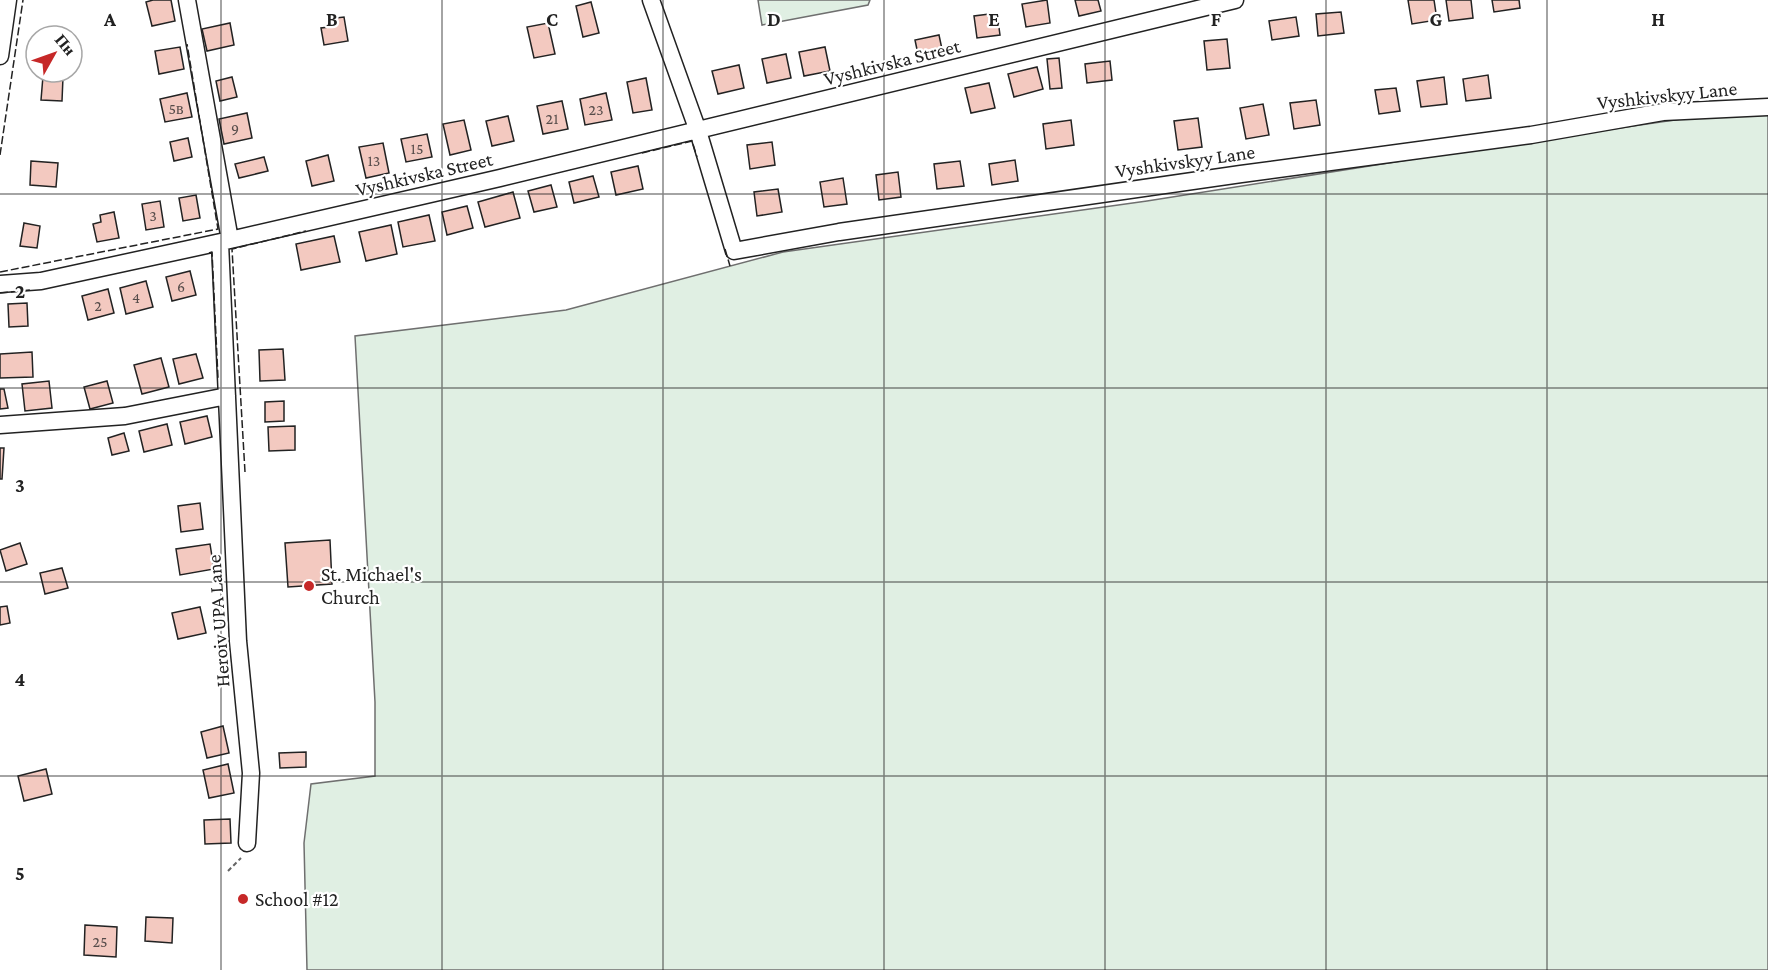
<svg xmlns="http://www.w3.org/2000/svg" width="1768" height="970" viewBox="0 0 1768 970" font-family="'Crimson Pro',serif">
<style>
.green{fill:#e0efe3;stroke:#6f6f6f;stroke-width:1.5}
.building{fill:#f3c9c0;stroke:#222;stroke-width:1.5}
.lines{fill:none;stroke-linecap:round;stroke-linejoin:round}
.minor-casing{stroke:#222;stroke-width:19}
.path{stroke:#646464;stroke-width:2;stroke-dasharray:4.5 3;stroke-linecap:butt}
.minor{stroke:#fff;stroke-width:16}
.fence{stroke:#222;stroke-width:1.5;stroke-dasharray:8 3;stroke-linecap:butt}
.grid{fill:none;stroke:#222;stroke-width:1.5;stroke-opacity:0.55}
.poi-dot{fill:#c62828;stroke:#fff;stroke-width:2}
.labels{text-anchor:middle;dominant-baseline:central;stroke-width:4.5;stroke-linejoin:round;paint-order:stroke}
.number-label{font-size:16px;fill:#564c4a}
.street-label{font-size:20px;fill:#222;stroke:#fff}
.poi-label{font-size:20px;fill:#222;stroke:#fff;text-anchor:start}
.grid-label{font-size:20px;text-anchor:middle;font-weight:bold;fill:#222;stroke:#fff;stroke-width:4.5;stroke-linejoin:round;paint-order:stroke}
</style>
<rect width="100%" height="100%" fill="#fff"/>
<!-- green -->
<path class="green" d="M758,0H870L868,5L762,25Z
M1768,109V970H307L304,843L311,784L375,776V702L355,336L566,310L783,252L1147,201L1496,146L1736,111Z"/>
<!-- building -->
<path class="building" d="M153,0H171L175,21L152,26L146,2Z
M1047,0L1050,23L1026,27L1022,4Z
M1075,0H1098L1101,11L1079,16Z
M1408,0H1434L1437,20L1412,24Z
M1446,0H1471L1473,18L1449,21Z
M1492,0H1519L1520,8L1494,12Z
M591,2L599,33L583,37L576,6Z
M1341,12L1344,33L1318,36L1316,14Z
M997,13L1000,35L977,38L974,16Z
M344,17L348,41L324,45L321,28L329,27L328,19Z
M1296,17L1299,36L1272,40L1269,21Z
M230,23L234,45L207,51L202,29Z
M548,23L555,54L534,58L527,27Z
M939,35L943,54L919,59L915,40Z
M1227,39L1230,68L1207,70L1204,41Z
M180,47L184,69L159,74L155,51Z
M825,47L830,71L804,76L799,52Z
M786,54L791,78L767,83L762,59Z
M1059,58L1062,88L1050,89L1047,59Z
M1110,61L1112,80L1087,83L1085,64Z
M739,65L744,88L718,94L712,71Z
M1037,67L1043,89L1014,97L1008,74Z
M1488,75L1491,98L1466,101L1463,79Z
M43,76L63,77L62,101L41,100Z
M232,77L237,97L220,101L216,81Z
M1444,77L1447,104L1421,107L1417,81Z
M646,78L652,110L633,113L627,82Z
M989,83L995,108L971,113L965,88Z
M1396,88L1400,111L1379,114L1375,90Z
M187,93L192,117L165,122L160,99Z
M606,93L612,120L585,125L580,99Z
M1316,100L1320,125L1294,129L1290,103Z
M562,101L568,129L543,134L537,106Z
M1263,104L1269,135L1246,139L1240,108Z
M247,113L252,138L224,144L219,119Z
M508,116L514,141L492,146L486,121Z
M1198,118L1202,147L1178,150L1174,121Z
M464,120L471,150L450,155L443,124Z
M1071,120L1074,145L1046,149L1043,124Z
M427,134L432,157L406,162L401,139Z
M188,138L192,157L174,161L170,142Z
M772,142L775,165L750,169L747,145Z
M383,143L389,173L366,178L359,147Z
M328,155L334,181L312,186L306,161Z
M264,157L268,171L239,178L235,164Z
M1015,160L1018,181L992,185L989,164Z
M31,161L58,163L56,187L30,185Z
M960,161L964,186L937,189L934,164Z
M638,166L643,189L616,195L611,172Z
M898,172L901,197L879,200L876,175Z
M593,176L599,197L574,203L569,182Z
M843,178L847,204L824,207L820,182Z
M551,185L557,207L534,212L528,191Z
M778,189L782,212L757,216L754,192Z
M513,192L520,218L485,227L478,202Z
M196,195L200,218L183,221L179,198Z
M160,201L164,227L146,230L142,204Z
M467,206L473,228L447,235L442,212Z
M114,212L119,238L97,242L93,224L101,222L100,215Z
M429,215L435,241L403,247L398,222Z
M24,223L40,226L37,248L20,246Z
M391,225L397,254L366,261L359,232Z
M334,236L340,262L301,270L296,244Z
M190,271L196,295L172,301L166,277Z
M146,281L153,307L126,314L120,288Z
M108,289L114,313L88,320L82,296Z
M27,303L28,326L9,327L8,304Z
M283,349L285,380L260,381L259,350Z
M32,352L33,377L0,378V354Z
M196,354L203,378L179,384L173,359Z
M161,358L169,387L142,394L134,365Z
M49,381L52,408L25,411L22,384Z
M107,381L113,403L90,409L84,387Z
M0,389H4L8,408L0,409Z
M284,401V421L265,422V402Z
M207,416L212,437L185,444L180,422Z
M167,424L172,445L144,452L139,431Z
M295,426V450L269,451L268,427Z
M124,433L129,451L112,455L108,438Z
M0,448H4L2,479H0Z
M200,503L203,529L181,532L178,506Z
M330,540L332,584L288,587L285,543Z
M20,543L27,564L6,571L0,550Z
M210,544L214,569L180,575L176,549Z
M62,568L68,588L45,594L40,573Z
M7,606L10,623L0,625V607Z
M200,607L206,633L178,639L172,613Z
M223,726L229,753L207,758L201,732Z
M306,752V767L280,768L279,753Z
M228,764L234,793L209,798L203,770Z
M46,769L52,794L24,801L18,776Z
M230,819L231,843L205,844L204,820Z
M146,917L173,918L172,943L145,941Z
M85,925L117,927L116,957L84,955Z"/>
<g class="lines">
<!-- minor casing -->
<g class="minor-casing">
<path id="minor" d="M187,0L230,240
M651,0L698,131L734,251L839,232L1241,174L1531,135L1663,112L1768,107
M0,56L8,0
M220,243L238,641L251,773L247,843
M0,284L41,281L230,240L500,178L1235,0
M0,425L125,416L227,396"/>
</g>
<!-- path -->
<path class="path" d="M228,871L241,858"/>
<!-- minor -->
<use href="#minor" class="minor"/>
<!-- fence -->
<path class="fence" d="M642,153L692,141L697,157
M0,155L23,0
M725,249L730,266
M209,253L212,252L218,378
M0,272L218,229L187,44
M0,293L30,290
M245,472L232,249L306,231"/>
</g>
<!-- grid -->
<path class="grid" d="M221,0V970M442,0V970M663,0V970M884,0V970M1105,0V970M1326,0V970M1547,0V970M0,194H1768M0,388H1768M0,582H1768M0,776H1768"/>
<!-- markers -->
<g class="poi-dot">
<circle cx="309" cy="586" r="6"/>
<circle cx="243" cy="899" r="6"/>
</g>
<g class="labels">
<!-- number labels -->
<g class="number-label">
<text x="176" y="108">5в</text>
<text x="596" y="109">23</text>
<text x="552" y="118">21</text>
<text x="235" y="128">9</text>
<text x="417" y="148">15</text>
<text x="374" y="160">13</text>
<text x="153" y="215">3</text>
<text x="181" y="286">6</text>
<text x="136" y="297">4</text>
<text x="98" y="305">2</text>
<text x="100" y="941">25</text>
</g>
<!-- street labels -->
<g class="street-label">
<text transform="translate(892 62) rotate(-14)">Vyshkivska Street</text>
<text transform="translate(1667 95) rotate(-6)">Vyshkivskyy Lane</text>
<text transform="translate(1185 161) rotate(-8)">Vyshkivskyy Lane</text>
<text transform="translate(424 174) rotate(-13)">Vyshkivska Street</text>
<text transform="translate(218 621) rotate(-94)">Heroiv UPA Lane</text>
</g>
<!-- poi labels -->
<g class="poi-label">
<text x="321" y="574">St. Michael's<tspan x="321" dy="23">Church</tspan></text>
<text x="255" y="899">School #12</text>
</g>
</g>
<g class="grid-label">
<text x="110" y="26">A</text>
<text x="332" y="26">B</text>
<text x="552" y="26">C</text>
<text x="774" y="26">D</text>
<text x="994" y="26">E</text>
<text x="1216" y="26">F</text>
<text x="1436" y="26">G</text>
<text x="1658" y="26">H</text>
<text x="20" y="298">2</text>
<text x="20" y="492">3</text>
<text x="20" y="686">4</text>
<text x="20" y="880">5</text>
</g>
<!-- north arrow -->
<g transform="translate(54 54) rotate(50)"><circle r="28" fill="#ffffff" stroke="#a7a7a7" stroke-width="1.5"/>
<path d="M0-4.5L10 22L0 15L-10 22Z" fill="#c62828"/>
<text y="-9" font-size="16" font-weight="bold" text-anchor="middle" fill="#222222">Пн</text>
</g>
</svg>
